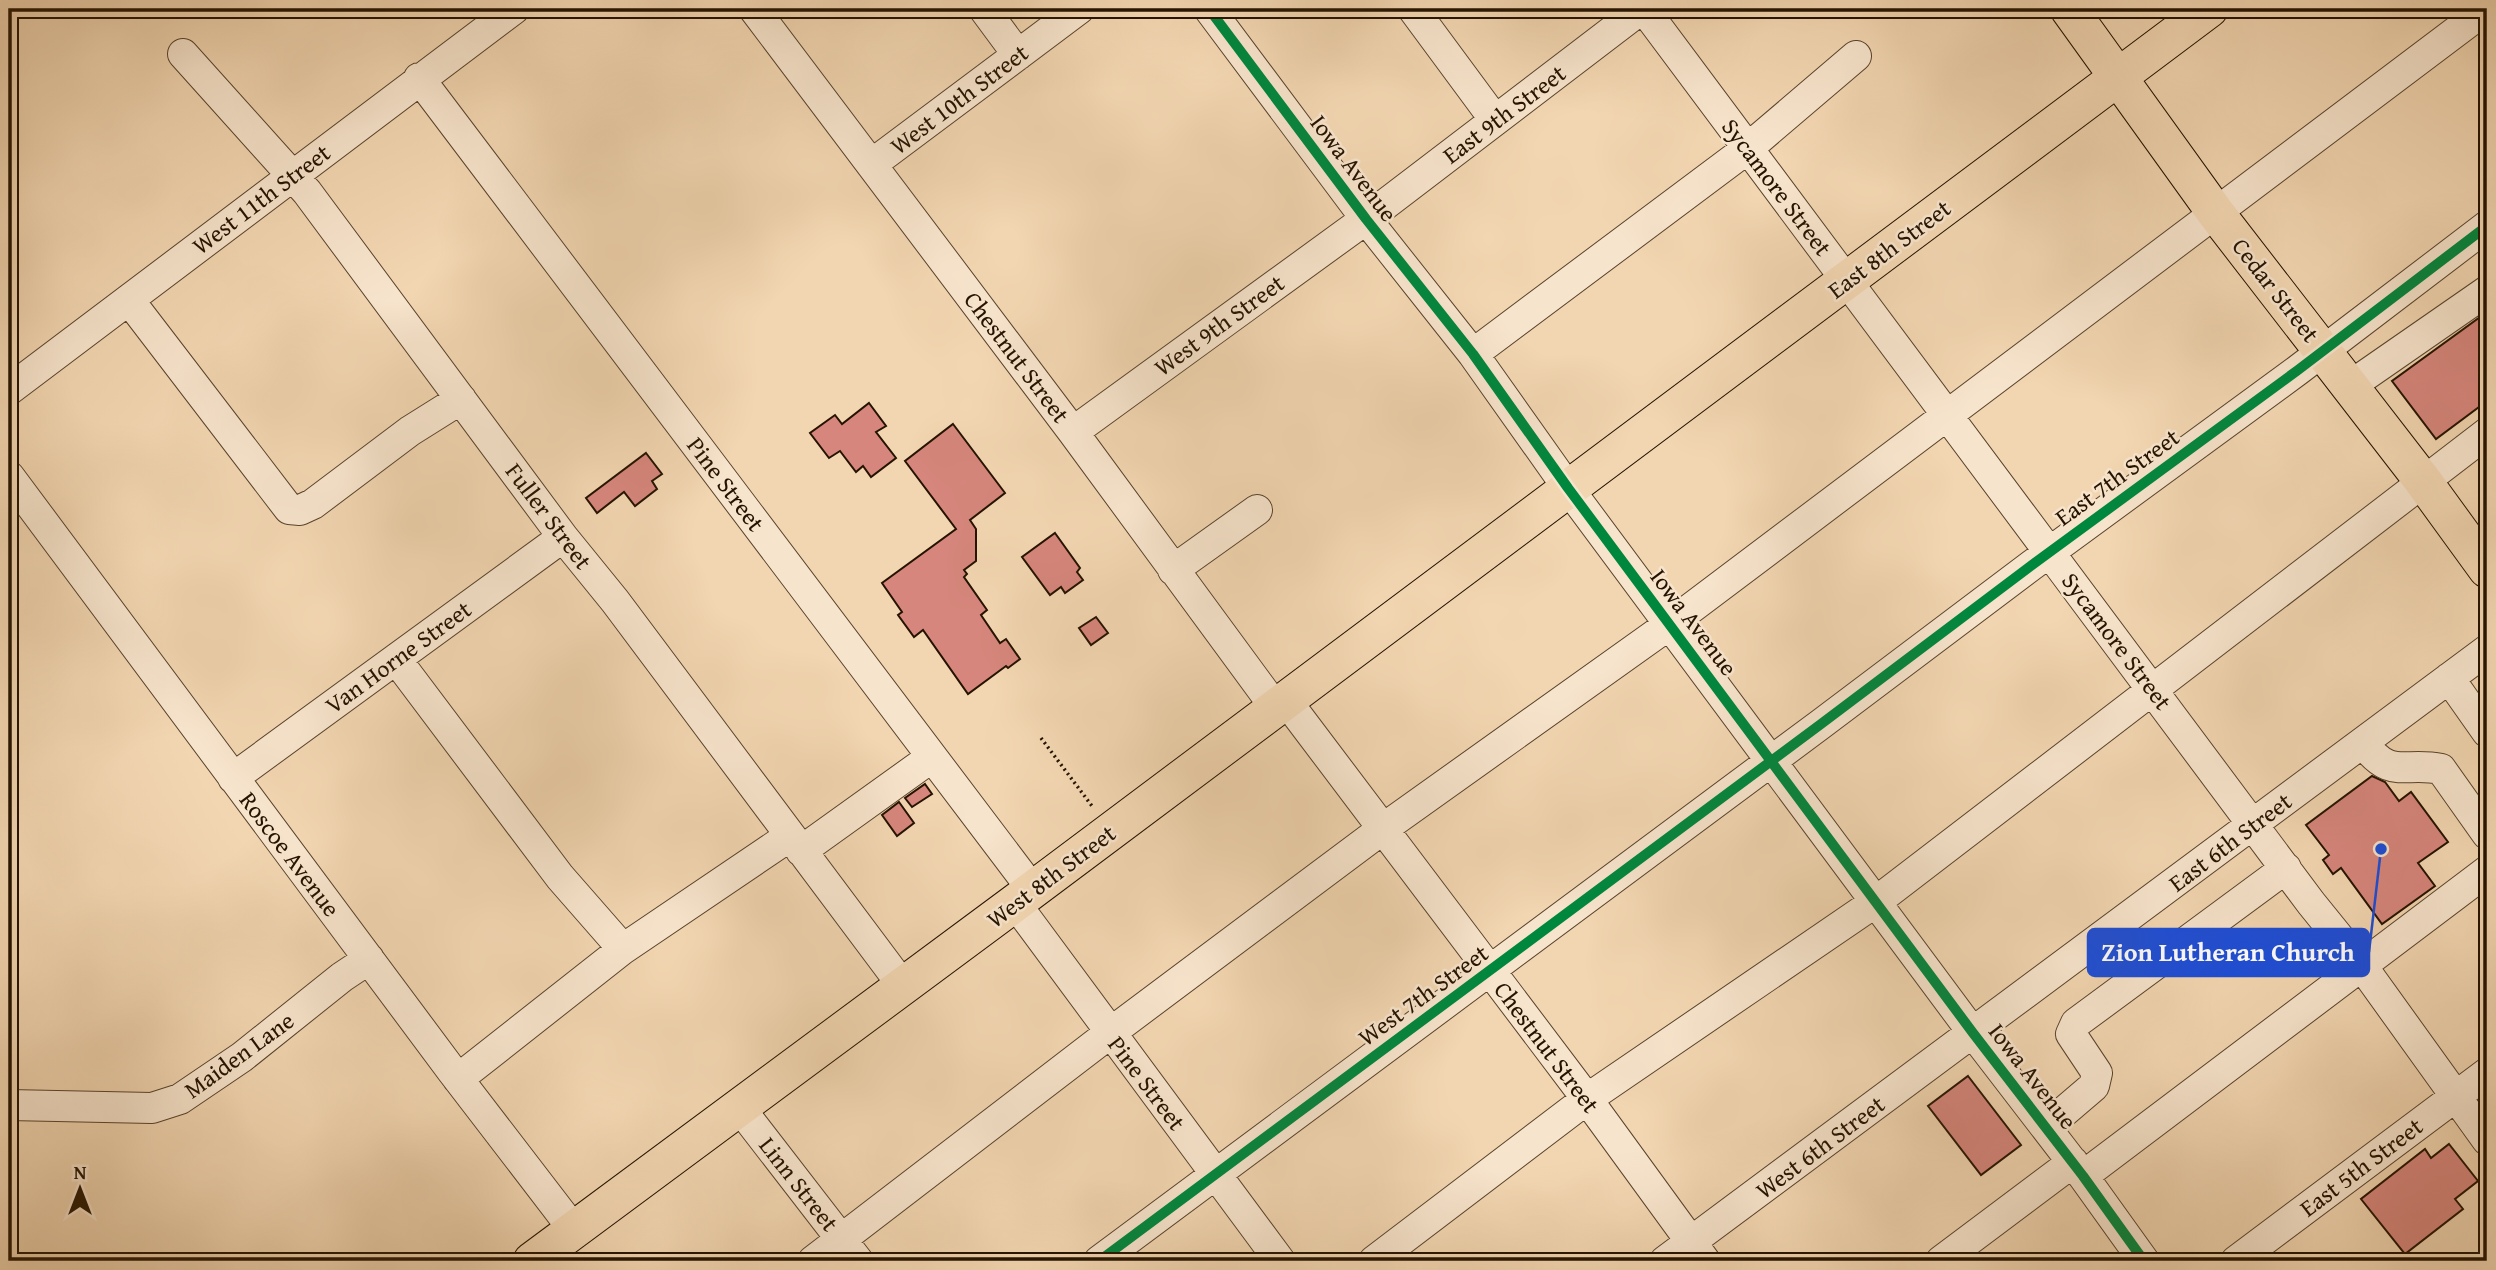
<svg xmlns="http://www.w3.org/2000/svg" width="2496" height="1270" viewBox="0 0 2496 1270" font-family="'Gentium Book Plus',serif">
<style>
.building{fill:#d6867c;stroke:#251300;stroke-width:2}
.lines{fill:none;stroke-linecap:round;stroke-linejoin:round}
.minor-casing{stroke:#58442c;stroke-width:32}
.major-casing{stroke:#251300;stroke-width:39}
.path{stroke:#251300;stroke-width:3.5;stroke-dasharray:2 3.5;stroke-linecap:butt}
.minor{stroke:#f7e4cc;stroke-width:30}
.major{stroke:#f2d6b1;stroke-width:37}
.cycleway-casing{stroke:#f7e4cc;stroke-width:15}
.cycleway{stroke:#00873e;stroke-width:10}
.labels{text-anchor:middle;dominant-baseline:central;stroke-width:5;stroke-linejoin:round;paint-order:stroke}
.street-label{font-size:24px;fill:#251300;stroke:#f7e4cc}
.leader{fill:none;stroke:#1d4ed8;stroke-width:2.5}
.callout-dot{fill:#1d4ed8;stroke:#f7e4cc;stroke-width:2.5}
.callout{fill:#1d4ed8;stroke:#1d4ed8;stroke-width:2.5}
.callout-label{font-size:26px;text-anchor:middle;font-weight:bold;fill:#fff}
</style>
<rect width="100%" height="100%" fill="#f2d6b1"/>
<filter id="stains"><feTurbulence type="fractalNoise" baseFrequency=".00286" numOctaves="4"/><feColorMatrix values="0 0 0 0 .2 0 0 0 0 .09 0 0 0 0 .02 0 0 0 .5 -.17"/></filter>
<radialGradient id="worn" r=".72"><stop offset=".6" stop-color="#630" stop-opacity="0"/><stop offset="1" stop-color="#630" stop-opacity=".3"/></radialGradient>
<!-- building -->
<path class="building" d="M2487,312V401L2436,439L2392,381Z
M869,403L886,426L876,432L896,458L871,477L863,466L856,472L840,451L829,458L810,433L835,415L842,424Z
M953,424L1005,493L970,520L976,529V561L964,570L967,574L964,577L987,610L981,615L1000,643L1006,639L1020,659L1008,668L1006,666L968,694L923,630L914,637L898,615L902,612L882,583L956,529L905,461Z
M646,453L662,474L652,481L657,489L635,506L624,492L597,513L586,498Z
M1055,533L1080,568L1077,572L1083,580L1065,593L1061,587L1050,595L1022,557Z
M1096,617L1108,633L1091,645L1079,628Z
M2372,776L2385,782L2399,801L2411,792L2448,842L2418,863L2435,886L2382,924L2341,868L2333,874L2323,860L2329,855L2306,825Z
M925,784L932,794L912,807L905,798Z
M899,802L914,823L897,836L882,815Z
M1968,1076L2021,1145L1981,1175L1928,1106Z
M2449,1144L2478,1181L2455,1199L2463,1209L2405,1254L2361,1199L2425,1149L2431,1158Z"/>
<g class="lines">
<!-- minor casing -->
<g class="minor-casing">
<path id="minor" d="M754,9L1073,432L1275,707
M984,9L1018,55
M1209,9L1366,219L1473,354L1568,488L1973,1033L2083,1176L2144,1261
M1413,9L1495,120
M1644,9L2311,903L2362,966L2487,1140
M183,54L307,192L563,537L615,601L903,986
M419,78L1032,889
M872,164L1079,9
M129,300L289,509L300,510L313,504L410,431L461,399
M1473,354L1747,149L1856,56
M2350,386L2487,291
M9,390L514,9
M1073,432L1366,219L1641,9
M9,476L452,1071L574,1230
M1173,570L1257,510
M396,659L560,877L623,949
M2449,678L2487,732
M1285,699L1587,1099L1705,1261
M2363,743C2392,781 2403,761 2441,769L2487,834
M233,778L563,537
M801,851L932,757
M1015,903L1280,1261
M458,1079L623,949L790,836
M9,1105L152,1108L180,1099L242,1057L342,977L369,959
M739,1107L858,1261
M2046,1127L2094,1086L2097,1073L2071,1034L2076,1023L2286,868
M2083,1176L2487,871
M813,1261L1110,1033L1384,828L1670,624L2486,9
M1099,1261L1821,724L2032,565L2298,370L2487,226
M1374,1261L1587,1099L1877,901L2487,433
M1665,1261L2487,650
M1941,1261L2073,1162
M2236,1261L2487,1073"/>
</g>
<!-- major casing -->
<g class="major-casing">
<path id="major" d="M2069,9L2215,212L2423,481L2487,569
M532,1261L1015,903L2209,9"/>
</g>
<!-- path -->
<path class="path" d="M1041,738L1092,806"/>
<!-- minor -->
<use href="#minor" class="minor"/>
<!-- major -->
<use href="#major" class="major"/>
<!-- cycleway casing -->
<g class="cycleway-casing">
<path id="cycleway" d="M1209,9L1366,219L1473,354L1568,488L1973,1033L2083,1176L2144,1261
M1099,1261L1821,724L2032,565L2298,370L2487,226"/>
</g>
<!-- cycleway -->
<use href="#cycleway" class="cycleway"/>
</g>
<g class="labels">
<!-- street labels -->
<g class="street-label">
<text transform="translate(959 99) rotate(-37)">West 10th Street</text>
<text transform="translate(1504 114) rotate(-37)">East 9th Street</text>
<text transform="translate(1354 168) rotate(53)">Iowa Avenue</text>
<text transform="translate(1777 187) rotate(53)">Sycamore Street</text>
<text transform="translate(261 199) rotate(-37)">West 11th Street</text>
<text transform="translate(1889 249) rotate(-37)">East 8th Street</text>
<text transform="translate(2276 290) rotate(52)">Cedar Street</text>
<text transform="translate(1219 325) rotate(-36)">West 9th Street</text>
<text transform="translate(1017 357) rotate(53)">Chestnut Street</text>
<text transform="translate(2117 477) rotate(-36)">East 7th Street</text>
<text transform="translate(726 484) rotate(53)">Pine Street</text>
<text transform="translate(549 516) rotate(53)">Fuller Street</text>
<text transform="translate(1694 622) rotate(53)">Iowa Avenue</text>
<text transform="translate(2117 641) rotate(53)">Sycamore Street</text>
<text transform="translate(398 657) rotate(-36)">Van Horne Street</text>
<text transform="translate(2230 842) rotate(-37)">East 6th Street</text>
<text transform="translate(290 854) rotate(53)">Roscoe Avenue</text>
<text transform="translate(1051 876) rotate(-37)">West 8th Street</text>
<text transform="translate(1423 995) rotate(-36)">West 7th Street</text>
<text transform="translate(1547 1047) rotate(53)">Chestnut Street</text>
<text transform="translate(239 1055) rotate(-36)">Maiden Lane</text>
<text transform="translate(2033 1076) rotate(52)">Iowa Avenue</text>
<text transform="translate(1147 1083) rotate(53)">Pine Street</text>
<text transform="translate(1820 1147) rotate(-37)">West 6th Street</text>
<text transform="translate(2361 1167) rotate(-37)">East 5th Street</text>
<text transform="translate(799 1184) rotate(52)">Linn Street</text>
</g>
</g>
<!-- callouts -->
<path class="leader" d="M2381 849L2369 952"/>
<circle class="callout-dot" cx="2381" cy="849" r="7"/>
<rect class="callout" x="2088" y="929" width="281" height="47" rx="7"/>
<g class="callout-label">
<text x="2228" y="961">Zion Lutheran Church</text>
</g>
<!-- margin -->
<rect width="2496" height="1270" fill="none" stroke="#f2d6b1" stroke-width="35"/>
<rect x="10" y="10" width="2475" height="1249" fill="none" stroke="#251300" stroke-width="3.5"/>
<rect x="18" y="18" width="2461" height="1235" fill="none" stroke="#251300" stroke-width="2"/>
<!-- north arrow -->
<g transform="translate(80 1189)" stroke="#f7e4cc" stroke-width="5" paint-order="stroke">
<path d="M0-5L12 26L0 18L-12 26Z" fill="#251300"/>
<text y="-10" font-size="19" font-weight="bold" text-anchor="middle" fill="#251300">N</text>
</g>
<rect width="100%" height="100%" filter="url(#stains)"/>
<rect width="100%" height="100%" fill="url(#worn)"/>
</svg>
